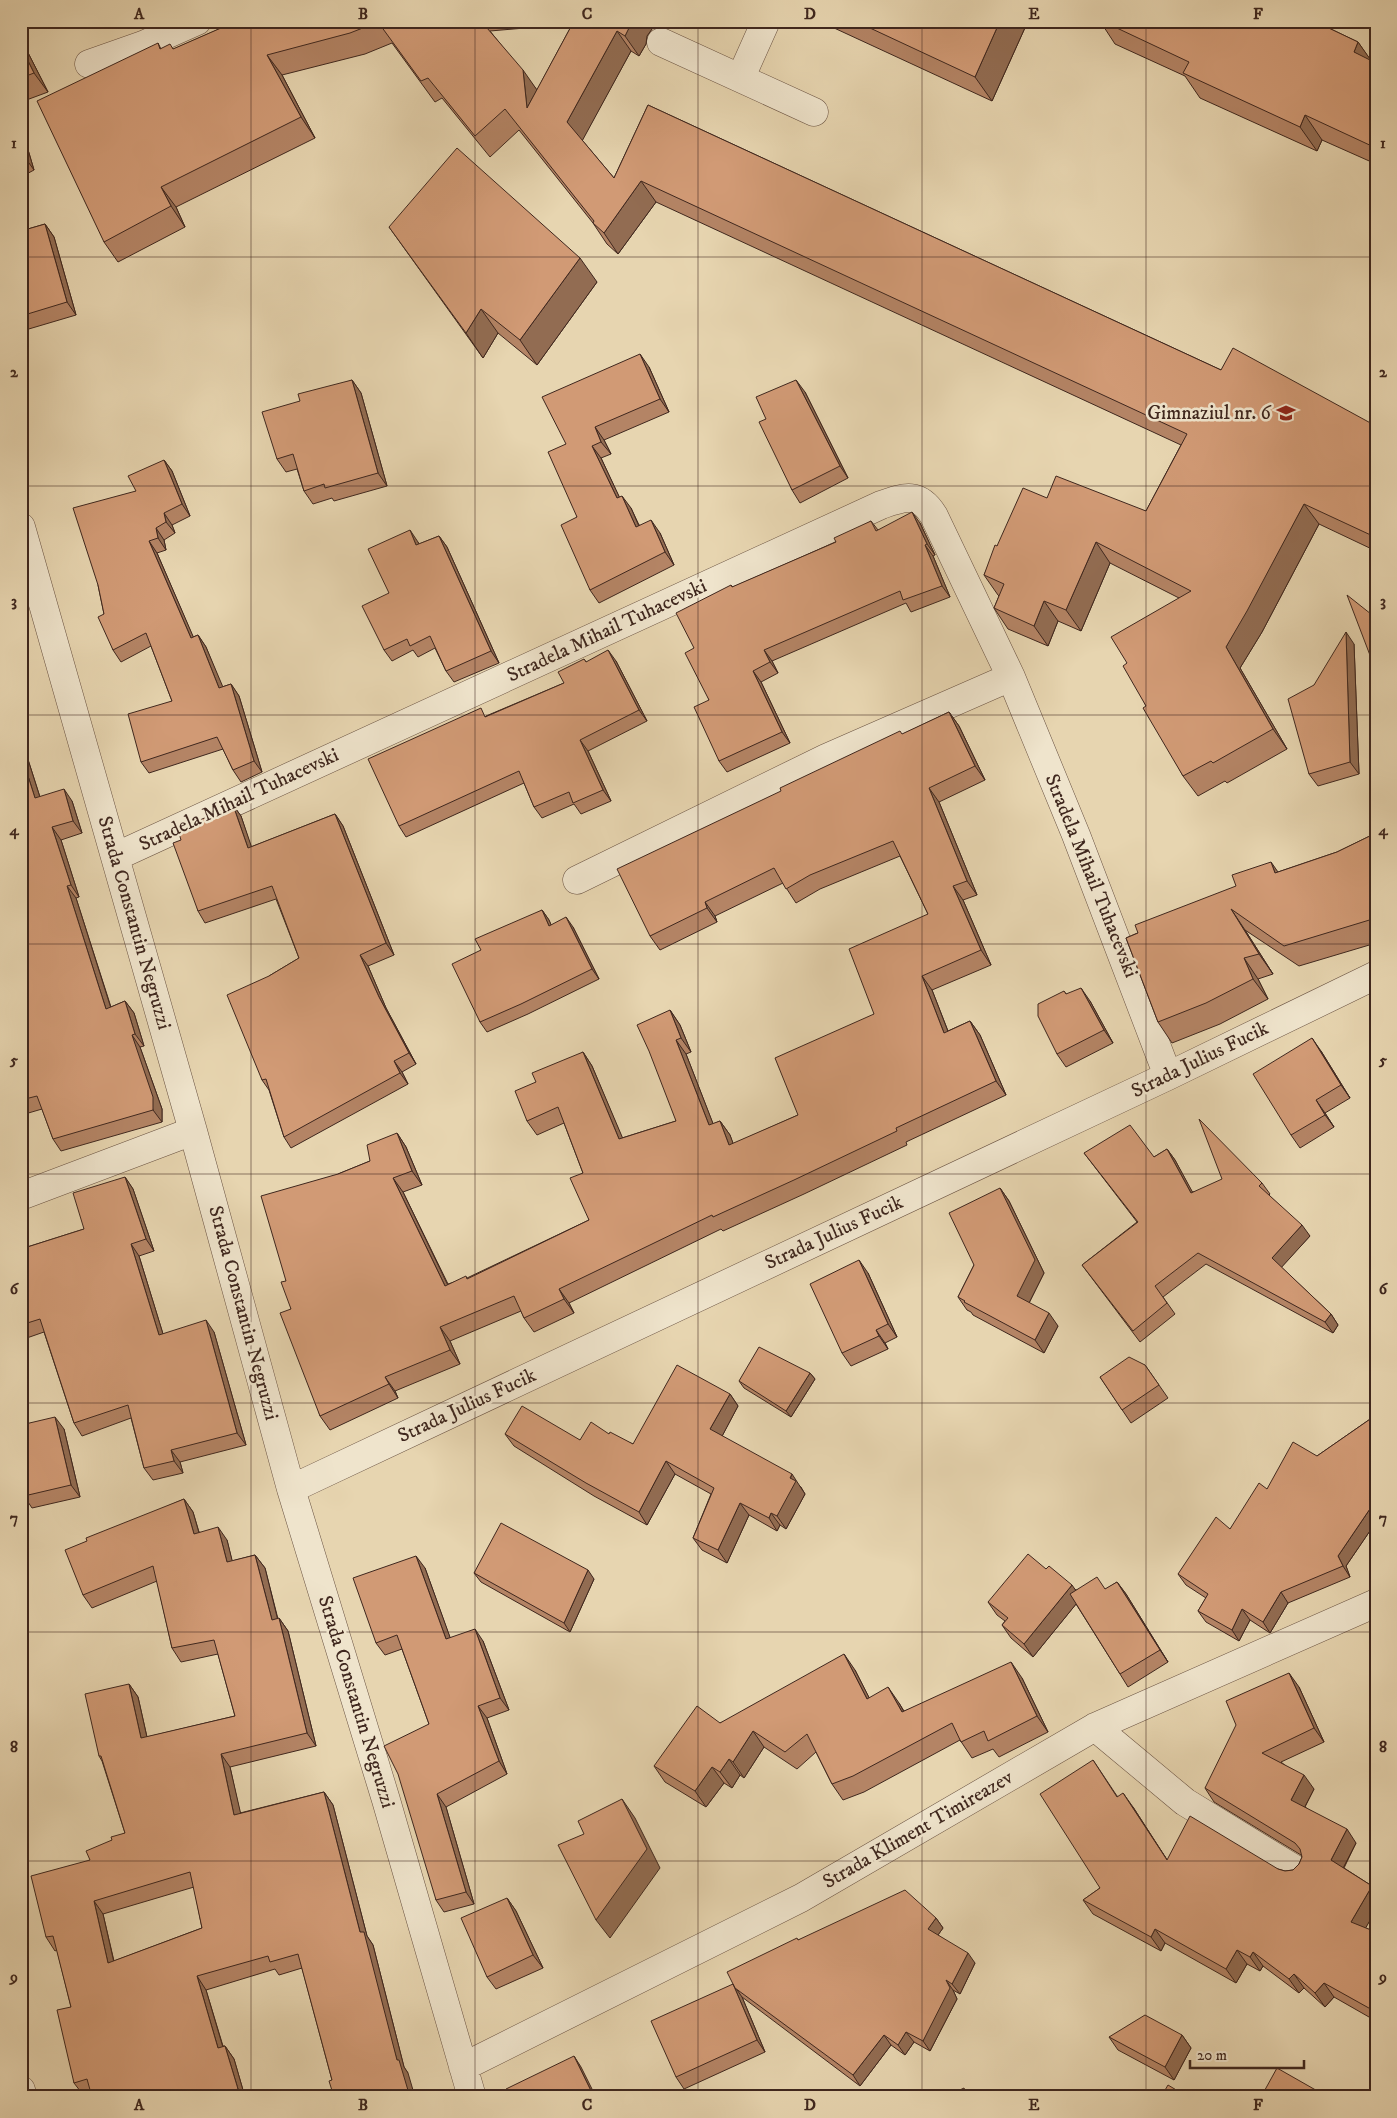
<svg xmlns="http://www.w3.org/2000/svg" width="1397" height="2118" viewBox="0 0 1397 2118" font-family="'IM FELL DW Pica',serif">
<style>
.lines{fill:none;stroke-linecap:round;stroke-linejoin:round}
.minor-casing{stroke:#695242;stroke-width:29}
.minor{stroke:#efe4cc;stroke-width:28}
.wall{fill:#b48465;stroke:#3f271e;fill-rule:evenodd}
.shaded-wall{fill:#926c52;stroke:#3f271e}
.building{fill:#d19a75;stroke:#3f271e;fill-rule:evenodd}
.grid{fill:none;stroke:#3f271e;stroke-width:1;stroke-opacity:0.55}
.labels{text-anchor:middle;dominant-baseline:central;stroke-width:5;stroke-linejoin:round;paint-order:stroke}
.poi-label{font-size:20px;fill:#3f271e;stroke:#efe4cc;text-anchor:end}
.street-label{font-size:20px;fill:#3f271e;stroke:#efe4cc}
.neatline{fill:none;stroke:#3f271e;stroke-width:2}
.grid-label{font-size:16px;text-anchor:middle;font-weight:bold;fill:#3f271e}
</style>
<rect width="100%" height="100%" fill="#e7d5b0"/>
<filter id="stains"><feTurbulence type="fractalNoise" baseFrequency=".004" numOctaves="4"/><feColorMatrix values="0 0 0 0 .2 0 0 0 0 .09 0 0 0 0 .02 0 0 0 .5 -.17"/></filter>
<radialGradient id="worn" r=".72"><stop offset=".6" stop-color="#630" stop-opacity="0"/><stop offset="1" stop-color="#630" stop-opacity=".3"/></radialGradient>
<g class="lines">
<!-- minor casing -->
<g class="minor-casing">
<path id="minor" d="M661,42L814,112
M89,64L143,45L197,21
M741,77L766,21
M21,527L193,1131L291,1489L386,1800L472,2097
M115,857L881,505C904,497 919,491 934,516L1011,677L1076,835L1168,1076
M577,880L826,758L1011,677
M21,1196L193,1131
M291,1489L1168,1076L1376,975
M1095,1727L1185,1802L1296,1870
M463,2067L801,1898L1095,1727L1376,1603
M21,2090L23,2097"/>
</g>
<!-- minor -->
<use href="#minor" class="minor"/>
</g>
<!-- wall -->
<path class="wall" d="M237,21H523L525,28L490,31L537,90L574,21L652,29L647,36L646,44L639,56L631,51L582,140L614,178L648,105L1221,370L1376,426V551L1319,524L1262,632L1240,668L1287,749L1227,783L1225,781L1198,796L1183,776L1146,706L1127,663L1179,598L1110,563L1081,631L1058,621L1048,646L1008,629L994,608L999,596L998,595L984,575L997,546L1047,498L1146,511L1181,445L656,202L618,254L607,244L593,223L519,130L490,157L442,98L435,102L392,43L365,54L282,75L315,138L176,207L185,227L118,262L104,242L158,43L161,49H174Z
M819,21H1028L992,101Z
M1100,21H1314L1358,42L1371,61L1376,63V164L1322,140L1317,151L1200,98L1185,76L1115,44Z
M21,39L48,92L21,102Z
M21,126L34,170L21,177Z
M45,224L54,237L76,315L22,331L21,231Z
M389,227L597,282L537,365L498,333L483,358Z
M649,367L669,412L604,440L611,454L601,458L619,497L631,508L639,525L660,533L674,565L599,603L590,590L577,517L566,444Z
M352,380L361,393L387,486L334,501L332,498L313,504L304,491L297,469L286,472L277,459L300,401Z
M805,392L848,478L800,503L792,490L766,419Z
M164,460L172,471L190,516L172,525L175,533L164,540L166,550L157,553L193,637L198,635L206,647L222,687L231,684L239,696L262,772L241,782L233,770L223,749L149,773L141,762L172,701L151,646L121,662L113,650L104,614L98,585L136,491Z
M871,521L878,530L920,523L935,555L933,556L950,597L911,612L906,603L772,661L778,673L761,682L790,743L727,772L719,761L709,700L694,648L731,585L733,587L836,542Z
M439,536L447,547L499,663L454,682L446,671L435,648L418,657L413,650L392,661L384,650L389,593L418,542L419,544Z
M1354,644L1359,774L1318,786L1309,774L1314,685Z
M584,659L586,662L616,661L647,721L588,751L611,801L581,814L574,804L542,818L534,807L524,783L406,837L399,826L486,716L564,683Z
M949,712L959,726L985,780L939,802L977,895L963,900L991,965L932,990L948,1031L970,1021L980,1035L1006,1095L906,1142L907,1145L804,1194L723,1231L721,1229L569,1303L574,1313L534,1332L524,1318L521,1311L450,1341L460,1364L395,1391L398,1398L330,1430L320,1416L291,1309L286,1281L338,1174L370,1161L397,1133L406,1147L422,1185L403,1192L448,1284L467,1278L589,1220L583,1173L564,1123L537,1135L527,1121L536,1082L583,1052L592,1066L622,1138L676,1121L670,1010L680,1025L691,1052L686,1054L713,1124L720,1121L730,1135L733,1144L798,1115L874,1014L928,914L900,856L820,889L796,903L783,883L715,916L717,922L660,950L650,936L903,734Z
M21,743L24,747L40,797L72,801L82,833L61,840L79,897L76,898L111,1007L125,1001L134,1013L144,1046L140,1047L162,1109V1122L61,1151L53,1139L42,1109L25,1114L21,1109Z
M233,805L241,816L251,847L335,814L343,826L394,955L368,966L386,1008L416,1064L402,1072L408,1084L291,1148L284,1137L269,1090L262,1080L269,976L299,958L276,899L205,923L198,911L181,840Z
M1376,833V943L1299,966L1245,930L1273,974L1258,979L1268,999L1220,1024L1172,1043L1158,1022L1126,938L1278,872L1337,852Z
M542,910L549,920L551,925L573,927L599,979L528,1014L487,1032L480,1022L481,950Z
M1064,991L1066,994L1090,1001L1113,1043L1066,1067L1057,1054Z
M1321,1051L1350,1098L1325,1113L1334,1127L1300,1148L1291,1135Z
M1167,1149L1175,1160L1192,1192L1262,1183L1270,1194L1269,1195L1310,1236L1281,1267L1331,1314L1338,1325L1333,1333L1206,1264L1163,1297L1175,1314L1140,1342L1082,1265L1137,1222L1084,1153L1154,1157Z
M125,1177L133,1189L154,1251L139,1256L163,1334L214,1332L246,1445L180,1462L183,1473L153,1480L144,1468L131,1418L82,1436L74,1423L44,1332L21,1340V1249L84,1229Z
M1000,1188L1009,1201L1044,1273L1029,1303L1058,1326L1044,1353L973,1315L971,1312L967,1310L958,1297L974,1265Z
M868,1273L897,1337L885,1343L888,1349L851,1366L842,1353Z
M1145,1365L1168,1398L1131,1423L1100,1377Z
M810,1373L815,1379L791,1417L744,1388L739,1381Z
M730,1394L738,1406L722,1436L801,1487L805,1494L786,1529L780,1525L777,1531L749,1515L727,1563L702,1550L693,1538L711,1494L675,1474L647,1525L594,1496L514,1446L505,1434L580,1440L609,1434L633,1444Z
M1376,1415V1522L1346,1566L1350,1577L1288,1603L1270,1633L1250,1620L1239,1641L1206,1622L1198,1611L1206,1598L1186,1585L1178,1574L1230,1529L1267,1489L1317,1456Z
M21,1425L64,1429L80,1497L32,1508L24,1496L22,1490H21Z
M184,1499L193,1512L199,1532L227,1540L232,1561L255,1555L265,1568L278,1619L279,1618L288,1631L316,1746L230,1767L240,1813L324,1792L333,1805L367,1936L373,1945L404,2067L408,2073L332,2080L302,1968L279,1975L275,1969L206,1990L223,2046H225L234,2059L245,2097H92L91,2094L84,2096L74,2083L71,2007L57,1950L55,1951L46,1937L90,1860L112,1840L125,1833L102,1761L99,1756L129,1684L138,1697L147,1737L235,1716L218,1654L181,1662L172,1648L157,1581L92,1608L83,1595L87,1541ZM194,1887L202,1928L114,1961L103,1914Z
M425,1568L450,1638L483,1641L509,1710L487,1718L507,1774L446,1807L474,1904L444,1912L436,1900L429,1724L402,1649L385,1655L376,1643Z
M1046,1569L1076,1590L1106,1589L1117,1582L1126,1594L1168,1662L1128,1687L1120,1674L1076,1604L1033,1657L1011,1638L1002,1625L1005,1621L997,1615L988,1602Z
M474,1573L594,1579L570,1632L481,1582Z
M855,1670L869,1698L899,1703L904,1711L1022,1678L1048,1732L999,1757L993,1749L972,1758L960,1740L864,1792L843,1800L832,1784L816,1752L797,1769L764,1747L744,1778L740,1775L732,1788L724,1783L706,1807L665,1782L654,1766L720,1723Z
M1299,1687L1324,1742L1281,1762L1314,1789L1305,1807L1356,1843L1344,1868L1372,1886L1376,1891V1910L1365,1928L1376,1932V2021L1334,1997L1325,2007L1304,1988L1299,1993L1263,1966L1260,1971L1247,1964L1236,1983L1165,1943L1161,1951L1093,1914L1083,1900L1100,1888L1093,1760L1117,1796L1133,1807L1167,1860L1278,1869L1285,1871L1293,1870L1299,1864L1302,1857L1301,1855L1214,1802L1205,1788Z
M507,1898L516,1911L543,1968L496,1989L487,1977Z
M936,1918L943,1928L938,1935L975,1963L960,1994L953,1990L957,1999L930,2051L914,2042L905,2055L891,2045L860,2086L742,1997L765,2052L684,2089L676,2077L733,1984L798,1940Z
M1182,2035L1191,2048L1174,2080L1118,2050L1109,2037Z"/>
<!-- shaded-wall -->
<path class="shaded-wall" d="M520,21H523L525,28Z
M632,21H647L652,29L647,36L646,44L639,56L625,36Z
M1000,21H1028L992,101L975,77Z
M617,31L631,51L581,143L567,122Z
M21,39L48,92L34,73L21,47Z
M1358,42L1375,66L1354,52Z
M267,55L282,75L315,138L301,117Z
M523,70L537,90L527,108Z
M1305,115L1322,140L1317,151L1300,127Z
M21,126L34,170L21,152Z
M641,181L656,202L618,254L604,233Z
M161,187L176,207L185,227L171,206Z
M45,224L54,237L76,315L67,302Z
M580,258L597,282L537,365L520,340Z
M481,309L498,333L483,358L466,333Z
M640,354L649,367L669,412L660,399Z
M352,380L361,393L387,486L378,473Z
M796,380L805,392L848,478L840,466Z
M595,427L604,440L611,454L601,442Z
M592,446L601,458L626,511L617,498Z
M164,460L172,471L190,516L182,504Z
M622,496L631,508L645,540L636,527Z
M1304,504L1319,524L1262,632L1240,668L1287,749L1273,729L1226,647Z
M912,512L920,523L935,555L927,544Z
M164,513L172,525L175,533L166,522Z
M651,520L660,533L674,565L665,552Z
M156,528L164,540L166,550L158,538Z
M410,530L418,542L424,556L416,545Z
M439,536L447,547L499,663L491,651Z
M149,541L157,553L199,650L191,638Z
M1096,542L1110,563L1081,631L1066,610Z
M925,545L933,556L950,597L942,586Z
M1044,601L1058,621L1048,646L1034,626Z
M1346,632L1354,644L1359,774L1350,762Z
M198,635L206,647L228,699L219,688Z
M608,650L616,661L647,721L639,710Z
M764,650L772,661L778,673L770,662Z
M753,671L761,682L790,743L782,732Z
M231,684L239,696L262,772L254,761Z
M949,712L959,726L985,780L975,766Z
M580,740L588,751L611,801L603,790Z
M21,743L24,747L44,810L35,798L21,754Z
M929,788L939,802L977,895L967,881Z
M64,789L72,801L82,833L73,821Z
M233,805L241,816L256,860L248,848Z
M335,814L343,826L394,955L386,943Z
M52,827L61,840L79,897L71,885Z
M1271,862L1285,882L1275,873Z
M67,886L76,898L115,1021L106,1009Z
M953,886L963,900L991,965L981,950Z
M705,902L715,916L717,922L707,908Z
M1231,909L1245,930L1273,974L1259,954Z
M542,910L549,920L556,936L549,926Z
M566,917L573,927L599,979L592,969Z
M360,955L368,966L386,1008L416,1064L409,1053L379,997Z
M1244,958L1258,979L1268,999L1253,979Z
M922,976L932,990L954,1047L944,1033Z
M1081,988L1090,1001L1113,1043L1104,1030Z
M125,1001L134,1013L144,1046L135,1034Z
M670,1010L680,1025L691,1052L681,1038Z
M970,1021L980,1035L1006,1095L996,1081Z
M132,1035L140,1047L162,1109V1122L153,1110Z
M1312,1038L1321,1051L1350,1098L1341,1085Z
M676,1040L686,1054L719,1139L709,1125Z
M583,1052L592,1066L629,1153L619,1139Z
M394,1061L402,1072L408,1084L400,1073Z
M1316,1100L1325,1113L1334,1127L1325,1115Z
M720,1121L730,1135L739,1159L729,1145Z
M397,1133L406,1147L422,1185L412,1171Z
M1167,1149L1175,1160L1199,1204L1191,1193Z
M125,1177L133,1189L154,1251L146,1239Z
M393,1178L403,1192L455,1300L445,1286Z
M1000,1188L1009,1201L1044,1273L1026,1309L1017,1296Z
M1302,1225L1310,1236L1280,1269L1272,1258Z
M131,1244L139,1256L167,1347L159,1335Z
M859,1260L868,1273L897,1337L888,1324Z
M559,1289L569,1303L574,1313L564,1299Z
M1049,1313L1058,1326L1044,1353L1035,1340Z
M1331,1314L1338,1325L1333,1333L1325,1322Z
M206,1320L214,1332L246,1445L237,1433Z
M440,1327L450,1341L460,1364L450,1350Z
M876,1330L885,1343L888,1349L879,1336Z
M810,1373L815,1379L791,1417L786,1411Z
M385,1377L395,1391L398,1398L389,1384Z
M730,1394L738,1406L719,1442L710,1429Z
M55,1417L64,1429L80,1497L71,1485Z
M171,1450L180,1462L183,1473L174,1461Z
M666,1461L675,1474L647,1525L639,1512Z
M792,1474L805,1494L786,1529L777,1516Z
M184,1499L193,1512L203,1547L194,1534Z
M1376,1500V1522L1346,1566L1350,1577L1343,1566L1338,1556Z
M740,1503L749,1515L727,1563L718,1550Z
M771,1513L780,1525L777,1531L769,1518Z
M218,1527L227,1540L236,1576L227,1562Z
M255,1555L265,1568L281,1633L272,1620Z
M416,1556L425,1568L455,1651L446,1639Z
M588,1570L594,1579L570,1632L564,1623Z
M1117,1582L1126,1594L1168,1662L1160,1650Z
M1072,1585L1081,1598L1033,1657L1024,1644Z
M1281,1592L1288,1603L1270,1633L1263,1622Z
M1242,1609L1250,1620L1239,1641L1232,1630Z
M279,1618L288,1631L316,1746L307,1733Z
M475,1629L483,1641L509,1710L500,1698Z
M844,1654L855,1670L878,1715L867,1699Z
M1011,1662L1022,1678L1048,1732L1037,1716Z
M1289,1673L1299,1687L1324,1742L1314,1728Z
M129,1684L138,1697L150,1751L141,1738Z
M888,1687L899,1703L913,1728L902,1712Z
M478,1706L487,1718L507,1774L499,1761Z
M753,1731L764,1747L744,1778L733,1762Z
M221,1754L230,1767L244,1828L234,1815Z
M729,1759L740,1775L732,1788L720,1772Z
M712,1767L724,1783L706,1807L695,1791Z
M1304,1775L1314,1789L1301,1814L1291,1800Z
M324,1792L333,1805L367,1936L373,1945L404,2067L408,2073L415,2097H410L397,2060L360,1932Z
M1123,1793L1133,1807L1177,1875L1167,1860Z
M437,1794L446,1807L474,1904L466,1892Z
M622,1799L635,1818L660,1868L610,1938L596,1920Z
M1347,1829L1356,1843L1340,1874L1331,1860Z
M1372,1886L1376,1891V1910L1361,1936L1351,1922Z
M507,1898L516,1911L543,1968L533,1955Z
M94,1901L103,1914L117,1976L108,1963Z
M936,1918L943,1928L935,1939L928,1929Z
M1155,1929L1165,1943L1161,1951L1151,1937Z
M1237,1950L1247,1964L1236,1983L1226,1969Z
M1253,1952L1263,1966L1260,1971L1250,1957Z
M968,1953L975,1963L960,1994L952,1984Z
M1294,1974L1304,1988L1299,1993L1289,1979Z
M197,1976L206,1990L227,2061L218,2048Z
M946,1980L953,1990L957,1999L930,2051L923,2041Z
M1324,1983L1334,1997L1325,2007L1315,1993Z
M733,1984L742,1997L765,2052L757,2040Z
M906,2032L914,2042L905,2055L898,2045Z
M884,2035L891,2045L860,2086L853,2075Z
M1182,2035L1191,2048L1174,2080L1165,2067Z
M225,2046L234,2059L245,2097H243L238,2089Z
M574,2056L581,2067L596,2097H594Z"/>
<!-- building -->
<path class="building" d="M237,21H481L523,70L527,108L574,21H632L631,24L625,36L617,31L567,122L614,178L648,105L1221,370L1233,348L1376,426V542L1374,541L1375,537L1304,504L1247,611L1226,647L1273,729L1213,763L1211,761L1183,776L1143,708L1146,706L1123,666L1127,663L1111,637L1191,591L1096,542L1066,610L1044,601L1034,626L994,608L1004,584L984,575L995,545L997,546L1023,488L1047,498L1056,476L1146,511L1187,434L641,181L604,233L593,223L594,221L505,109L475,136L428,78L421,81L378,22L350,33L267,55L301,117L161,187L171,206L104,242L37,101L158,43L160,49L170,44L173,49Z
M855,21H1000L975,77Z
M1102,21H1314L1358,42L1354,52L1376,63V148L1305,115L1300,127L1183,73L1189,62Z
M21,47L34,73L21,78Z
M457,148L580,258L520,340L481,309L466,333L389,227Z
M45,224L67,302L21,316V231Z
M640,354L660,399L595,427L601,442L592,446L617,498L622,496L636,527L651,520L665,552L590,590L561,525L577,517L548,452L566,444L542,397Z
M352,380L378,473L325,488L324,484L304,491L293,454L277,459L262,412L300,401L298,394Z
M796,380L840,466L792,490L759,422L766,419L756,397Z
M164,460L182,504L164,513L166,522L156,528L158,538L149,541L191,638L198,635L219,688L231,684L254,761L233,770L217,737L141,762L128,714L172,701L146,633L113,650L98,617L104,614L98,585L73,508L136,491L128,476Z
M912,512L927,544L925,545L942,586L903,600L900,591L764,650L770,662L753,671L782,732L719,761L694,707L709,700L685,653L694,648L676,613L731,585L732,587L836,542L834,538L871,521L876,531Z
M410,530L416,545L439,536L491,651L446,671L430,636L410,646L407,639L384,650L362,606L389,593L368,549Z
M1347,595L1376,618V671Z
M1346,632L1350,762L1309,774L1288,699L1314,685Z
M608,650L639,710L580,740L603,790L573,803L569,792L534,807L519,771L399,826L368,759L481,708L485,717L564,683L558,672L584,659L586,662Z
M949,712L975,766L929,788L967,881L953,886L981,950L922,976L944,1033L970,1021L996,1081L896,1128L897,1131L794,1180L713,1217L712,1215L559,1289L564,1299L524,1318L514,1296L440,1327L450,1350L385,1377L389,1384L320,1416L280,1313L291,1309L281,1282L286,1281L261,1196L338,1174L370,1161L367,1145L397,1133L412,1171L393,1178L445,1286L466,1276L467,1279L589,1220L570,1178L583,1173L558,1107L527,1121L515,1091L536,1082L532,1073L583,1052L619,1139L676,1121L649,1051L637,1025L670,1010L681,1038L676,1040L709,1125L720,1121L729,1145L798,1115L775,1058L874,1014L849,949L928,914L893,841L810,875L786,889L774,868L705,902L707,908L650,936L617,869L781,791L780,788L900,731L902,734Z
M21,754L35,798L64,789L73,821L52,827L71,885L67,886L106,1009L125,1001L135,1034L132,1035L153,1097V1110L53,1139L37,1096L21,1100Z
M233,805L248,848L335,814L386,943L360,955L379,997L409,1053L394,1061L400,1073L284,1137L266,1079L262,1080L227,995L269,976L299,958L272,886L198,911L173,843L181,840L178,830Z
M1376,833V918L1284,946L1231,909L1259,954L1244,958L1253,979L1206,1003L1158,1022L1126,938L1138,933L1135,925L1236,886L1232,875L1271,862L1275,873L1337,852Z
M542,910L549,926L566,917L592,969L521,1004L480,1022L452,964L481,950L475,939Z
M1081,988L1104,1030L1057,1054L1038,1016V1004L1064,991L1066,994Z
M1312,1038L1341,1085L1316,1100L1325,1115L1291,1135L1253,1074Z
M1199,1119L1262,1183L1259,1186L1302,1225L1272,1258L1331,1314L1325,1322L1198,1253L1155,1286L1167,1303L1133,1331L1082,1265L1138,1222L1084,1153L1130,1125L1154,1157L1167,1149L1191,1193L1222,1179Z
M125,1177L146,1239L131,1244L159,1335L206,1320L237,1433L171,1450L174,1461L144,1468L128,1405L74,1423L40,1319L21,1325V1249L84,1229L73,1193Z
M1000,1188L1035,1260L1017,1296L1049,1313L1035,1340L964,1302L965,1301L958,1297L974,1265L949,1213Z
M859,1260L888,1324L876,1330L879,1336L842,1353L810,1284Z
M759,1347L810,1373L786,1411L739,1381Z
M1129,1357L1145,1365L1159,1385L1122,1410L1100,1377Z
M677,1365L730,1394L710,1429L792,1474L790,1478L796,1481L777,1516L771,1513L769,1518L740,1503L718,1550L693,1538L714,1488L666,1461L639,1512L586,1483L505,1434L522,1406L580,1440L591,1422L609,1434L610,1432L633,1444Z
M1376,1415V1500L1338,1556L1343,1566L1281,1592L1263,1622L1242,1609L1232,1630L1198,1611L1208,1594L1178,1574L1216,1517L1230,1529L1259,1483L1267,1489L1293,1442L1317,1456Z
M55,1417L71,1485L24,1496L21,1485V1425Z
M184,1499L194,1534L218,1527L227,1562L255,1555L272,1620L279,1618L307,1733L221,1754L234,1815L324,1792L360,1932H364L397,2060H399L410,2097H334L329,2081L332,2080L298,1954L270,1962L268,1956L197,1976L218,2048L225,2046L238,2089L213,2097H92L87,2079L74,2083L57,2010L71,2007L53,1936L46,1937L31,1876L90,1860L86,1851L112,1840L111,1837L125,1833L101,1756H99L85,1694L129,1684L141,1738L235,1716L214,1640L172,1648L153,1566L83,1595L65,1550L87,1541L86,1538ZM190,1872L202,1928L108,1963L94,1901Z
M501,1523L588,1570L564,1623L474,1573Z
M1028,1554L1046,1569L1049,1566L1072,1585L1024,1644L1002,1625L1008,1618L988,1602Z
M416,1556L446,1639L475,1629L500,1698L478,1706L499,1761L437,1794L466,1892L436,1900L398,1774L384,1746L429,1724L397,1635L376,1643L353,1578Z
M1097,1577L1105,1589L1117,1582L1160,1650L1120,1674L1070,1594Z
M844,1654L867,1699L888,1687L902,1712L1011,1662L1037,1716L988,1741L984,1731L961,1742L952,1723L853,1776L832,1784L807,1734L785,1752L753,1731L733,1762L729,1759L720,1772L712,1767L695,1791L654,1766L697,1706L720,1723Z
M1289,1673L1314,1728L1262,1753L1304,1775L1291,1800L1347,1829L1331,1860L1372,1886L1351,1922L1376,1932V2012L1324,1983L1315,1993L1294,1974L1289,1979L1253,1952L1250,1957L1237,1950L1226,1969L1155,1929L1151,1937L1083,1900L1100,1888L1040,1794L1093,1760L1117,1797L1123,1793L1167,1860L1190,1816L1278,1869L1285,1871L1293,1870L1299,1864L1302,1857L1300,1849L1295,1843L1205,1788L1236,1725L1226,1701Z
M622,1799L647,1849L596,1920L558,1845L584,1834L578,1821Z
M905,1890L936,1918L928,1929L968,1953L952,1984L946,1980L950,1988L923,2041L906,2032L898,2045L884,2035L853,2075L735,1988L727,1972L797,1938L798,1940Z
M507,1898L533,1955L487,1977L461,1918Z
M733,1984L757,2040L676,2077L651,2021Z
M1145,2015L1182,2035L1165,2067L1109,2037Z
M574,2056L594,2097H510L506,2089Z
M1277,2068L1328,2097H1261Z
M1168,2085L1188,2097H1161Z
M964,2088L968,2097H945Z"/>
<!-- grid -->
<path class="grid" d="M251,21V2097M475,21V2097M698,21V2097M922,21V2097M1146,21V2097M21,257H1376M21,486H1376M21,715H1376M21,944H1376M21,1174H1376M21,1403H1376M21,1632H1376M21,1861H1376"/>
<!-- icons -->
<defs>
<g id="school-bare" transform="scale(1.5)"><path d="M0-5L7-2L0 1L-7-2ZM-4 1L0 2.5L4 1V4Q0 6-4 4Z" fill="#8f2418" stroke="#efe4cc" stroke-width="2.5" paint-order="stroke"/></g>
</defs>
<g fill-rule="evenodd">
<use href="#school-bare" x="1286" y="413"/>
</g>
<g class="labels">
<!-- poi labels -->
<g class="poi-label">
<text x="1271" y="413">Gimnaziul nr. 6</text>
</g>
<!-- street labels -->
<g class="street-label">
<text transform="translate(607 631) rotate(-25)">Stradela Mihail Tuhacevski</text>
<text transform="translate(239 800) rotate(-25)">Stradela Mihail Tuhacevski</text>
<text transform="translate(1091 876) rotate(68)">Stradela Mihail Tuhacevski</text>
<text transform="translate(134 923) rotate(74)">Strada Constantin Negruzzi</text>
<text transform="translate(1200 1060) rotate(-26)">Strada Julius Fucik</text>
<text transform="translate(834 1233) rotate(-25)">Strada Julius Fucik</text>
<text transform="translate(243 1313) rotate(75)">Strada Constantin Negruzzi</text>
<text transform="translate(467 1406) rotate(-25)">Strada Julius Fucik</text>
<text transform="translate(356 1702) rotate(73)">Strada Constantin Negruzzi</text>
<text transform="translate(918 1830) rotate(-30)">Strada Kliment Timireazev</text>
</g>
</g>
<!-- margin -->
<rect width="1397" height="2118" fill="none" stroke="#e7d5b0" stroke-width="55"/>
<!-- scale -->
<path d="M1190 2060v8h114v-8" fill="none" stroke="#3f271e" stroke-width="2.5"/>
<text x="1197" y="2060" font-size="15" fill="#3f271e" stroke="#efe4cc" stroke-width="4" paint-order="stroke">20 m</text>
<rect x="28" y="28" width="1342" height="2062" class="neatline"/>
<g class="grid-label">
<text x="139" y="19">A</text>
<text x="363" y="19">B</text>
<text x="587" y="19">C</text>
<text x="810" y="19">D</text>
<text x="1034" y="19">E</text>
<text x="1258" y="19">F</text>
<text x="14" y="148">1</text>
<text x="1383" y="148">1</text>
<text x="14" y="377">2</text>
<text x="1383" y="377">2</text>
<text x="14" y="606">3</text>
<text x="1383" y="606">3</text>
<text x="14" y="835">4</text>
<text x="1383" y="835">4</text>
<text x="14" y="1065">5</text>
<text x="1383" y="1065">5</text>
<text x="14" y="1294">6</text>
<text x="1383" y="1294">6</text>
<text x="14" y="1523">7</text>
<text x="1383" y="1523">7</text>
<text x="14" y="1752">8</text>
<text x="1383" y="1752">8</text>
<text x="14" y="1982">9</text>
<text x="1383" y="1982">9</text>
<text x="139" y="2110">A</text>
<text x="363" y="2110">B</text>
<text x="587" y="2110">C</text>
<text x="810" y="2110">D</text>
<text x="1034" y="2110">E</text>
<text x="1258" y="2110">F</text>
</g>
<rect width="100%" height="100%" filter="url(#stains)"/>
<rect width="100%" height="100%" fill="url(#worn)"/>
</svg>
